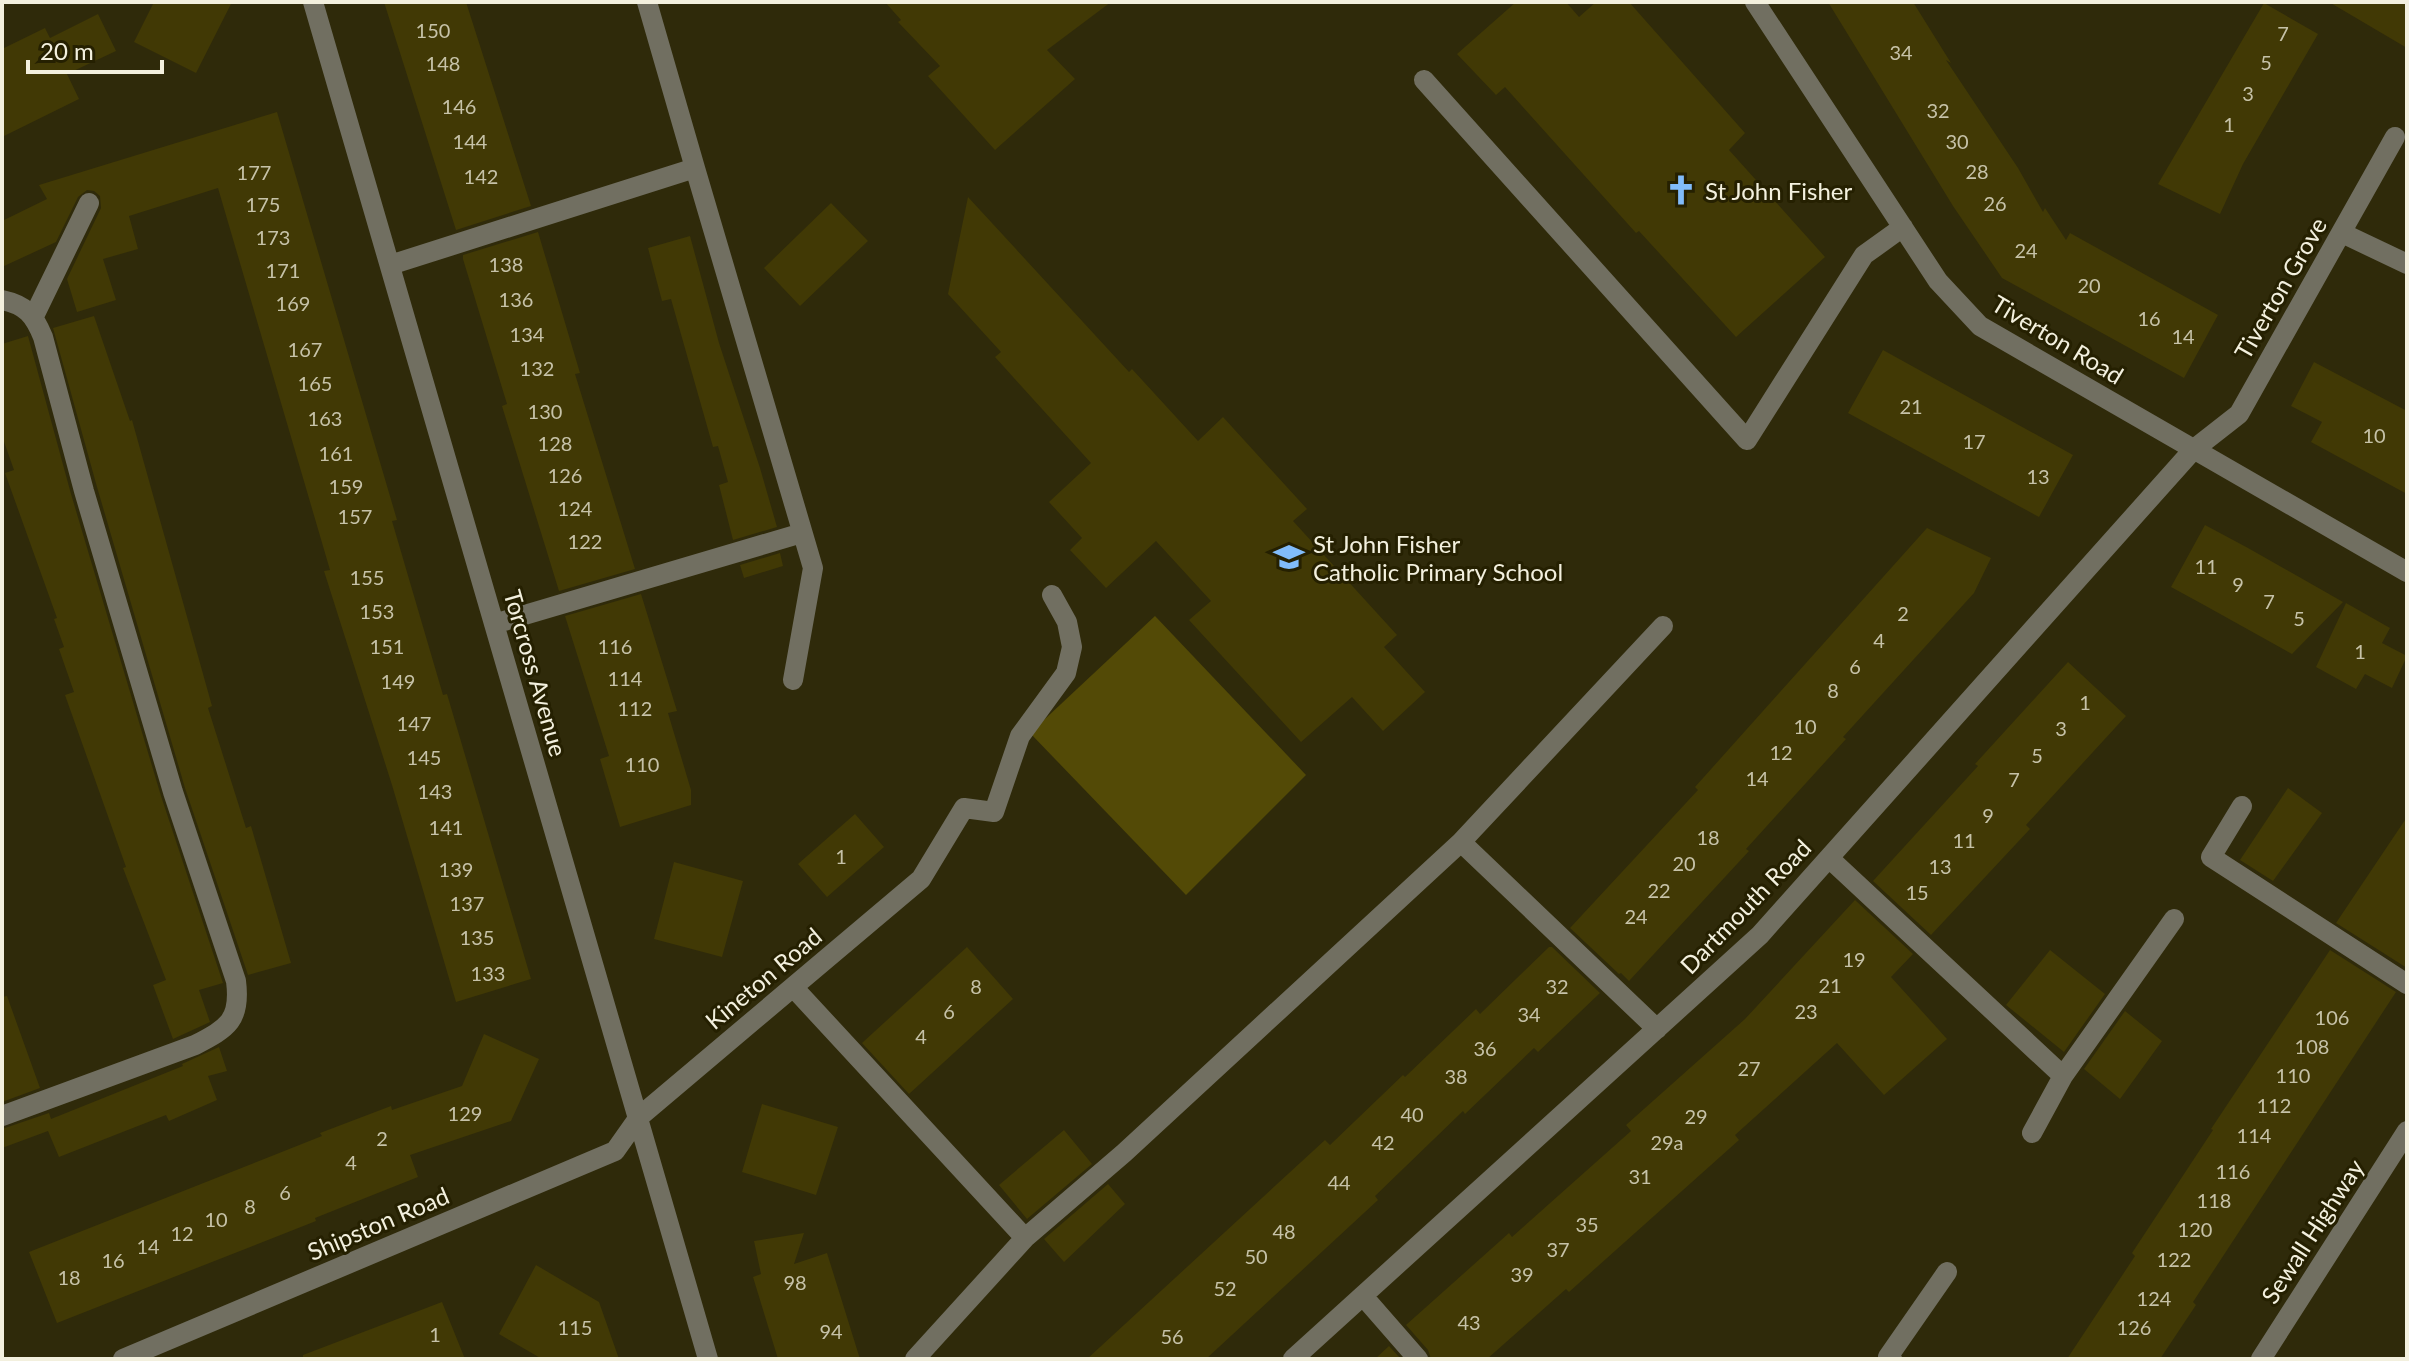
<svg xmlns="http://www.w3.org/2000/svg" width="2409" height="1361" viewBox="0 0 2409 1361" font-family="Lato,sans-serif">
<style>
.green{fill:#534a06}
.building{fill:#413905}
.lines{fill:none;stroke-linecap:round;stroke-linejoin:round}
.minor{stroke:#716f61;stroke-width:20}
.labels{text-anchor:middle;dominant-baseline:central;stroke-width:6;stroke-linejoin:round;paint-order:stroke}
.number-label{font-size:20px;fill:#c6c2a8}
.poi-label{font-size:24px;fill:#f3f0de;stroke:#252001;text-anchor:start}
.street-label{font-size:24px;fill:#f3f0de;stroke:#252001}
</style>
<rect width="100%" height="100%" fill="#2f2a0a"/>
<!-- green -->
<path class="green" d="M1155,616L1306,775L1186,895L1030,733Z"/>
<!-- building -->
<path class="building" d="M154,2H232L196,73L134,42Z
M384,2H466L531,206L456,230Z
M885,2H1111L1047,50L1075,79L995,150L928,76L940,66L898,22L901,20Z
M1516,2H1566L1579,17L1596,2H1629L1745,133L1729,150L1825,257L1736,337L1639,231L1636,233L1505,87L1496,95L1457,54Z
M1828,2H1913L1951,63L1946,60L2018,168L2043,212L2045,208L2066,240L2070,233L2218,315L2184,378L2002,278L1953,206Z
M2329,2H2407V48Z
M2264,3L2318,34L2243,164L2220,214L2158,184Z
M98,14L116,51L67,74L79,99L2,137V49L45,28L50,38Z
M277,112L397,520L392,521L443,695L447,694L531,979L456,1002L392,785L324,571L330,570L218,188L129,216L138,249L103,259L116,300L77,312L67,279L101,208L100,196L94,191L87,190L78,197L56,242L2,267V221L47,199L39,185Z
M968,197L1129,372L1132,369L1198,441L1223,417L1307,509L1293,521L1397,635L1384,647L1425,692L1383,731L1352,697L1301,742L1189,620L1211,601L1156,541L1106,588L1070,550L1082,538L1049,502L1091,463L995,357L1001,352L948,294Z
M831,203L868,241L800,306L764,268Z
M538,232L580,373L575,374L635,569L559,591L502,406L507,404L463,259V255Z
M690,236L719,343L760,468L777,527L733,540L719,485L728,482L718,446L713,447L671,299L662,301L648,248Z
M94,316L130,421L132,420L212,706L208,708L246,828L251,826L291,963L248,975L185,788L97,487L53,328Z
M28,336L71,494L161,796L223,983L199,990L210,1022L173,1039L153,985L166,980L123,868L126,867L65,695L74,692L59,649L64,647L54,619L57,618L5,473L14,470L2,436V344Z
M1883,350L2073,455L2039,517L1848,413Z
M2314,362L2407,411V494L2311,442L2322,422L2291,406Z
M2205,525L2248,548L2343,602L2292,654L2204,605L2171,587Z
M1927,528L1991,558L1974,593L1843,737L1846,739L1746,849L1749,851L1629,981L1621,973L1619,974L1570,928L1698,790L1695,787Z
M780,553L783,566L744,578L740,565Z
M641,594L677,711L668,713L691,790V805L620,827L600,759L609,756L565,616Z
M2346,603L2390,628L2382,643L2407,656L2392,688L2365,674L2356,689L2316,667Z
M2068,662L2126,716L2026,825L2030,829L1931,935L1873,881L1978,766L1975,764Z
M2288,788L2322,813L2273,881L2240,860Z
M855,814L884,847L827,897L798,864Z
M2407,817V968L2336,923Z
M674,862L743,881L722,957L654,939Z
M1855,900L1913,954L1891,977L1947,1039L1884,1095L1837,1043L1735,1135L1739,1140L1569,1292L1566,1289L1487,1359H1431L1428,1350L1406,1325L1509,1233L1512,1237L1631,1131L1626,1125L1745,1019Z
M967,947L1013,999L909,1094L862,1043Z
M1549,947H1552L1600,993L1538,1052L1534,1048L1465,1114L1463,1111L1375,1196L1378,1200L1206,1359H1087L1325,1140L1330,1145L1403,1075L1405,1077L1476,1009L1480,1014Z
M2050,950L2105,994L2064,1052L2006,1005Z
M2330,950L2396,992L2193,1302L2196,1305L2160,1359H2067L2135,1256L2132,1253L2213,1130L2211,1129Z
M7,996L40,1088L2,1102V997Z
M2125,1011L2162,1041L2120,1099L2084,1069Z
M484,1034L539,1059L511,1121L410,1155L418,1177L315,1218L316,1221L57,1323L29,1252L322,1136L320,1133L391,1106L392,1110L462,1086Z
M219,1047L227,1071L208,1076L217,1100L169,1121L166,1115L59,1157L48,1131L2,1148V1129L49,1113L51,1119L183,1066L182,1064Z
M762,1104L838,1127L816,1195L742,1172Z
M1064,1130L1092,1164L1027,1219L999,1185Z
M1108,1184L1125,1204L1064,1262L1044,1239Z
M804,1233L794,1264L827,1253L860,1359H778L753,1277L761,1274L754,1241Z
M536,1265L599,1302L619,1359H542L499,1334Z
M442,1302L465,1359H303V1355Z
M1389,1346L1401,1359H1375Z"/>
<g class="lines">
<!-- minor -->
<path class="minor" d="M313,2L708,1359
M1755,2L1938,281L1980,326L2407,572
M1424,80L1747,440L1864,255L1903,227
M695,168L813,568L793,680
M2342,233L2407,264
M390,265L695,168L647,2
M2,300C26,305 34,315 43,337L84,491L173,792L236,981C241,1020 228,1028 195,1045L2,1116
M34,316L89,203
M494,624L802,533
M2242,806L2211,857L2407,984
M1461,842L1663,626
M1829,858L2063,1076L2032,1133
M793,987L1025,1238L1124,1153L1461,842L1657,1029
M2063,1076L2174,919
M1363,1296L1418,1359
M123,1359L615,1151L639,1117L921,879L964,808L994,812L1020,736L1066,673L1072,647L1067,622L1052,595
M915,1359L1025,1238
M1293,1359L1760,935L2193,450L2239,414L2395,137
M1892,1359L1888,1357L1947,1272
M2261,1359L2407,1131"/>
</g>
<!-- icons -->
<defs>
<g id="church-bare" transform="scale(2.4)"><path d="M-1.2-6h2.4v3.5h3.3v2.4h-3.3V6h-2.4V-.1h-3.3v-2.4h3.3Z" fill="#81bcfa" stroke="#252001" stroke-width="2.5" paint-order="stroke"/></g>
<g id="school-bare" transform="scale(2.4)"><path d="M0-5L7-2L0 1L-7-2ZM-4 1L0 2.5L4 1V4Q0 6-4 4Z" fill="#81bcfa" stroke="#252001" stroke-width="2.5" paint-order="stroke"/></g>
</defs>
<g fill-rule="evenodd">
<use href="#church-bare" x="1681" y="190"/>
<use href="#school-bare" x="1289" y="557"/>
</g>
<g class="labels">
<!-- number labels -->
<g class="number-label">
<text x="433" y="30">150</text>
<text x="2283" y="33">7</text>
<text x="1901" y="52">34</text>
<text x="2266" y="62">5</text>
<text x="443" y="63">148</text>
<text x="2248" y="93">3</text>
<text x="459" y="106">146</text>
<text x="1938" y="110">32</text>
<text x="2229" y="124">1</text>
<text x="470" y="141">144</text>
<text x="1957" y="141">30</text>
<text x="1977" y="171">28</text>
<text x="254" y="172">177</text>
<text x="481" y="176">142</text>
<text x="1995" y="203">26</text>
<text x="263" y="204">175</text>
<text x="273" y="237">173</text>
<text x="2026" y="250">24</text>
<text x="506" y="264">138</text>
<text x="283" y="270">171</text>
<text x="2089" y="285">20</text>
<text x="516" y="299">136</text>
<text x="293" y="303">169</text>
<text x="2149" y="318">16</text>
<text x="527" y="334">134</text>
<text x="2183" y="336">14</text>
<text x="305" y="349">167</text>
<text x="537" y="368">132</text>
<text x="315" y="383">165</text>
<text x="1911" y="406">21</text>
<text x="545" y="411">130</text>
<text x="325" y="418">163</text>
<text x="2374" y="435">10</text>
<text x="1974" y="441">17</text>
<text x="555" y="443">128</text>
<text x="336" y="453">161</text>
<text x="565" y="475">126</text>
<text x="2038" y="476">13</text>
<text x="346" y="486">159</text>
<text x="575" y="508">124</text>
<text x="355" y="516">157</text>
<text x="585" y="541">122</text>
<text x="2206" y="566">11</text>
<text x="367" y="577">155</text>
<text x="2238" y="584">9</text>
<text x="2269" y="601">7</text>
<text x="377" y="611">153</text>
<text x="1903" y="613">2</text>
<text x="2299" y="618">5</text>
<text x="1879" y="640">4</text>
<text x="387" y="646">151</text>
<text x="615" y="646">116</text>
<text x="2360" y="651">1</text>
<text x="1855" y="666">6</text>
<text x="625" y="678">114</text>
<text x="398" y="681">149</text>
<text x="1833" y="690">8</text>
<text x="2085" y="702">1</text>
<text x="635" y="708">112</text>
<text x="414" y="723">147</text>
<text x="1805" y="726">10</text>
<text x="2061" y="728">3</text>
<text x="1781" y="752">12</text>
<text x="2037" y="755">5</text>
<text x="424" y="757">145</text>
<text x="642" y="764">110</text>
<text x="1757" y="778">14</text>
<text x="2014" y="779">7</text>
<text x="435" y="791">143</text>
<text x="1988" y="815">9</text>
<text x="446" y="827">141</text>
<text x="1708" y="837">18</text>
<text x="1964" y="840">11</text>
<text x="841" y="856">1</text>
<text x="1684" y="863">20</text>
<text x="1940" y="866">13</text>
<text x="456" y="869">139</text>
<text x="1659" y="890">22</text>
<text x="1917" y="892">15</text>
<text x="467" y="903">137</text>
<text x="1636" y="916">24</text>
<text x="477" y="937">135</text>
<text x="1854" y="959">19</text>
<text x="488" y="973">133</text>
<text x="1830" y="985">21</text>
<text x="976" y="986">8</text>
<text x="1557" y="986">32</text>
<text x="949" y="1011">6</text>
<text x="1806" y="1011">23</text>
<text x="1529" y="1014">34</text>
<text x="2332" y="1017">106</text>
<text x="921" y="1036">4</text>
<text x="2312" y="1046">108</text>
<text x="1485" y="1048">36</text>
<text x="1749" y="1068">27</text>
<text x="2293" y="1075">110</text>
<text x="1456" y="1076">38</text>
<text x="2274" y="1105">112</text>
<text x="465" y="1113">129</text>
<text x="1412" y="1114">40</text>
<text x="1696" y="1116">29</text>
<text x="2254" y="1135">114</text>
<text x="382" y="1138">2</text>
<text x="1383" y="1142">42</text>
<text x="1667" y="1142">29a</text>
<text x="351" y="1162">4</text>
<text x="2233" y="1171">116</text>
<text x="1640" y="1176">31</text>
<text x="1339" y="1182">44</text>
<text x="285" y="1192">6</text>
<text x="2214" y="1200">118</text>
<text x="250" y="1206">8</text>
<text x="216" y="1219">10</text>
<text x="1587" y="1224">35</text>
<text x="2195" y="1229">120</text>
<text x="1284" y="1231">48</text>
<text x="182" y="1233">12</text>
<text x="148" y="1246">14</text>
<text x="1558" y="1249">37</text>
<text x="1256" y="1256">50</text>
<text x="2174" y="1259">122</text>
<text x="113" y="1260">16</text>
<text x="1522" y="1274">39</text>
<text x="69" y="1277">18</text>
<text x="795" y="1282">98</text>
<text x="1225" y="1288">52</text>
<text x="2154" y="1298">124</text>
<text x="1469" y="1322">43</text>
<text x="575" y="1327">115</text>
<text x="2134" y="1327">126</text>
<text x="831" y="1331">94</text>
<text x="435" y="1334">1</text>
<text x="1172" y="1336">56</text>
</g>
<!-- poi labels -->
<g class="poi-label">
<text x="1705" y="190">St John Fisher</text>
<text x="1313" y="543">St John Fisher<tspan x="1313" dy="28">Catholic Primary School</tspan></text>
</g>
<!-- street labels -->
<g class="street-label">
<text transform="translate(2280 288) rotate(-60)">Tiverton Grove</text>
<text transform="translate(2058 339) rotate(31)">Tiverton Road</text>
<text transform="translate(536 673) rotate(74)">Torcross Avenue</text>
<text transform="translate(1745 906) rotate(-46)">Dartmouth Road</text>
<text transform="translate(763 978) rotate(-40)">Kineton Road</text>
<text transform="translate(378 1223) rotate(-23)">Shipston Road</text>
<text transform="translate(2312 1231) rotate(-57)">Sewall Highway</text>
</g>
</g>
<!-- border -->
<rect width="2409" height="1361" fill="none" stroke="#f3f0de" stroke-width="8"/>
<!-- scale -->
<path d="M28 60v12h134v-12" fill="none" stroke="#f3f0de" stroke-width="4"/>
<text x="40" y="60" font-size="24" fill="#f3f0de" stroke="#252001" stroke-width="6" paint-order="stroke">20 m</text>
</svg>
